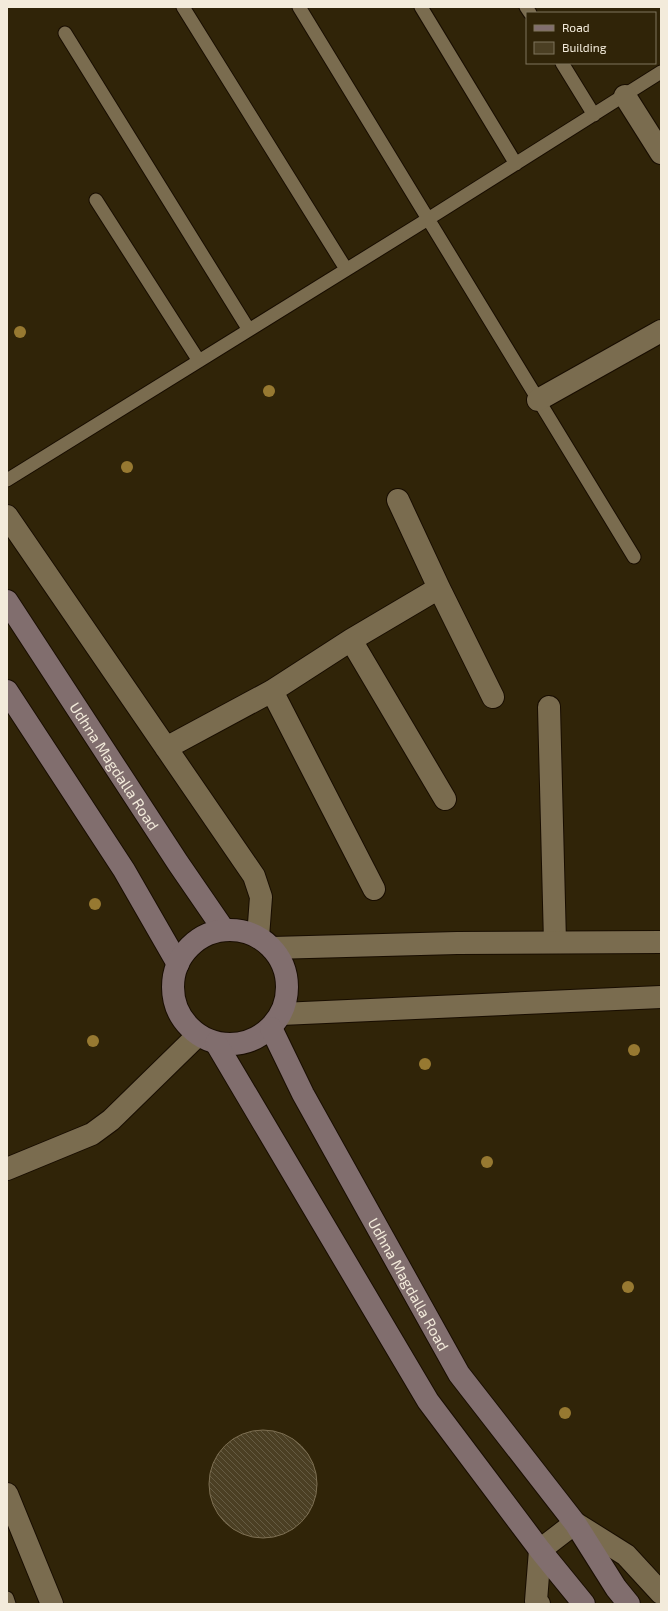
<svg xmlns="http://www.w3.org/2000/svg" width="668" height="1611" viewBox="0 0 668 1611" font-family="'Exo 2',sans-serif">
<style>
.building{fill:url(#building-back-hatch);stroke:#7d6f52}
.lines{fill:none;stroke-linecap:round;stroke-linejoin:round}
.service-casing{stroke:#180d00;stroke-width:15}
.minor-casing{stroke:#180d00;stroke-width:24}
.tertiary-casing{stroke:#180d00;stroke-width:24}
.secondary-casing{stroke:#180d00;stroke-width:24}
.service{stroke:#7a6c4f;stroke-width:13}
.minor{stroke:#7a6c4f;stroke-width:22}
.tertiary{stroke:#7a6c4f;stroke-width:22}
.secondary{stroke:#816e6e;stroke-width:22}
.tree{fill:#977931}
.labels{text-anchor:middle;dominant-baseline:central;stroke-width:3;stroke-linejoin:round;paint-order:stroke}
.street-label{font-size:15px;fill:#f3ebdb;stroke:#302408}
</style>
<defs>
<pattern id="building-back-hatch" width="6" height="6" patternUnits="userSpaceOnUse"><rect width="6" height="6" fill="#4b3f23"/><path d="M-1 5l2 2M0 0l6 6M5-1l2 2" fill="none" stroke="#655b42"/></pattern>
</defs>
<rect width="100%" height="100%" fill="#302408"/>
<!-- building -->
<path class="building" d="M209 1484a54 54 0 1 1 108 0a54 54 0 1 1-108 0Z"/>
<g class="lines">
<!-- service casing -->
<g class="service-casing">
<path id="service" d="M183,7L346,269
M299,7L634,557
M421,7L516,164
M526,7L530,13
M65,33L249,330
M562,63L594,115
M96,200L199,361
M7,480L428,219L661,72
M7,1598L9,1604"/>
</g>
<!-- minor casing -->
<g class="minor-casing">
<path id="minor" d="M625,96L661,153
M538,400L661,331
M398,500L439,588L493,697
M7,516L254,876L261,897L258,937
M351,640L445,799
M272,691L374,889
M549,707L555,942
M166,748L272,691L351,640L439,588
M7,1169L92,1134L111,1120L198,1035"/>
</g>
<!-- tertiary casing -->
<g class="tertiary-casing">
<path id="tertiary" d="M272,948L457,943L661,942
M281,1014L661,997
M7,1494L52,1604
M539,1604L536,1601L540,1550L575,1523L626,1555L661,1593"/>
</g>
<!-- secondary casing -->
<g class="secondary-casing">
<g id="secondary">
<path id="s1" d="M7,601L178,863L224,930"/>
<path d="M7,691L124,870L178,964"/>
<circle cx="230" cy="987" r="57"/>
<path id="s2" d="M271,1028L303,1094L459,1374L575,1523L616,1588L629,1604"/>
<path d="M216,1043L428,1401L540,1550L584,1604"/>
</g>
</g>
<!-- service -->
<use href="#service" class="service"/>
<!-- minor -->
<use href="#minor" class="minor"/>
<!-- tertiary -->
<use href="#tertiary" class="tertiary"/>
<!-- secondary -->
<use href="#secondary" class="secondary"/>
</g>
<!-- trees -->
<g class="tree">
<circle cx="20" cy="332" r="6"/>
<circle cx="269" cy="391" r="6"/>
<circle cx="127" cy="467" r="6"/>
<circle cx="95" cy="904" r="6"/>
<circle cx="93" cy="1041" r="6"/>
<circle cx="634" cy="1050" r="6"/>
<circle cx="425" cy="1064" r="6"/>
<circle cx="487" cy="1162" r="6"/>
<circle cx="628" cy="1287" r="6"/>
<circle cx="565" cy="1413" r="6"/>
</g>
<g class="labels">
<!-- street labels -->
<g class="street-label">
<text stroke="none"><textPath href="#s1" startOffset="197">Udhna Magdalla Road</textPath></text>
<text stroke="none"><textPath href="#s2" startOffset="291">Udhna Magdalla Road</textPath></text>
</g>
</g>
<!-- border -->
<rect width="668" height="1611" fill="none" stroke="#f3ebdb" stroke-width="16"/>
<!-- legend -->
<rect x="526" y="12" width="130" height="52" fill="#302408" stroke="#7e745c"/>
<rect x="534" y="25" width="20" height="6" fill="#816e6e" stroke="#7e745c"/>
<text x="562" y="32" font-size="12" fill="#f3ebdb">Road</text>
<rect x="534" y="42" width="20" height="12" fill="#4b3f23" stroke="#7e745c"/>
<text x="562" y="52" font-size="12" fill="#f3ebdb">Building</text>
</svg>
